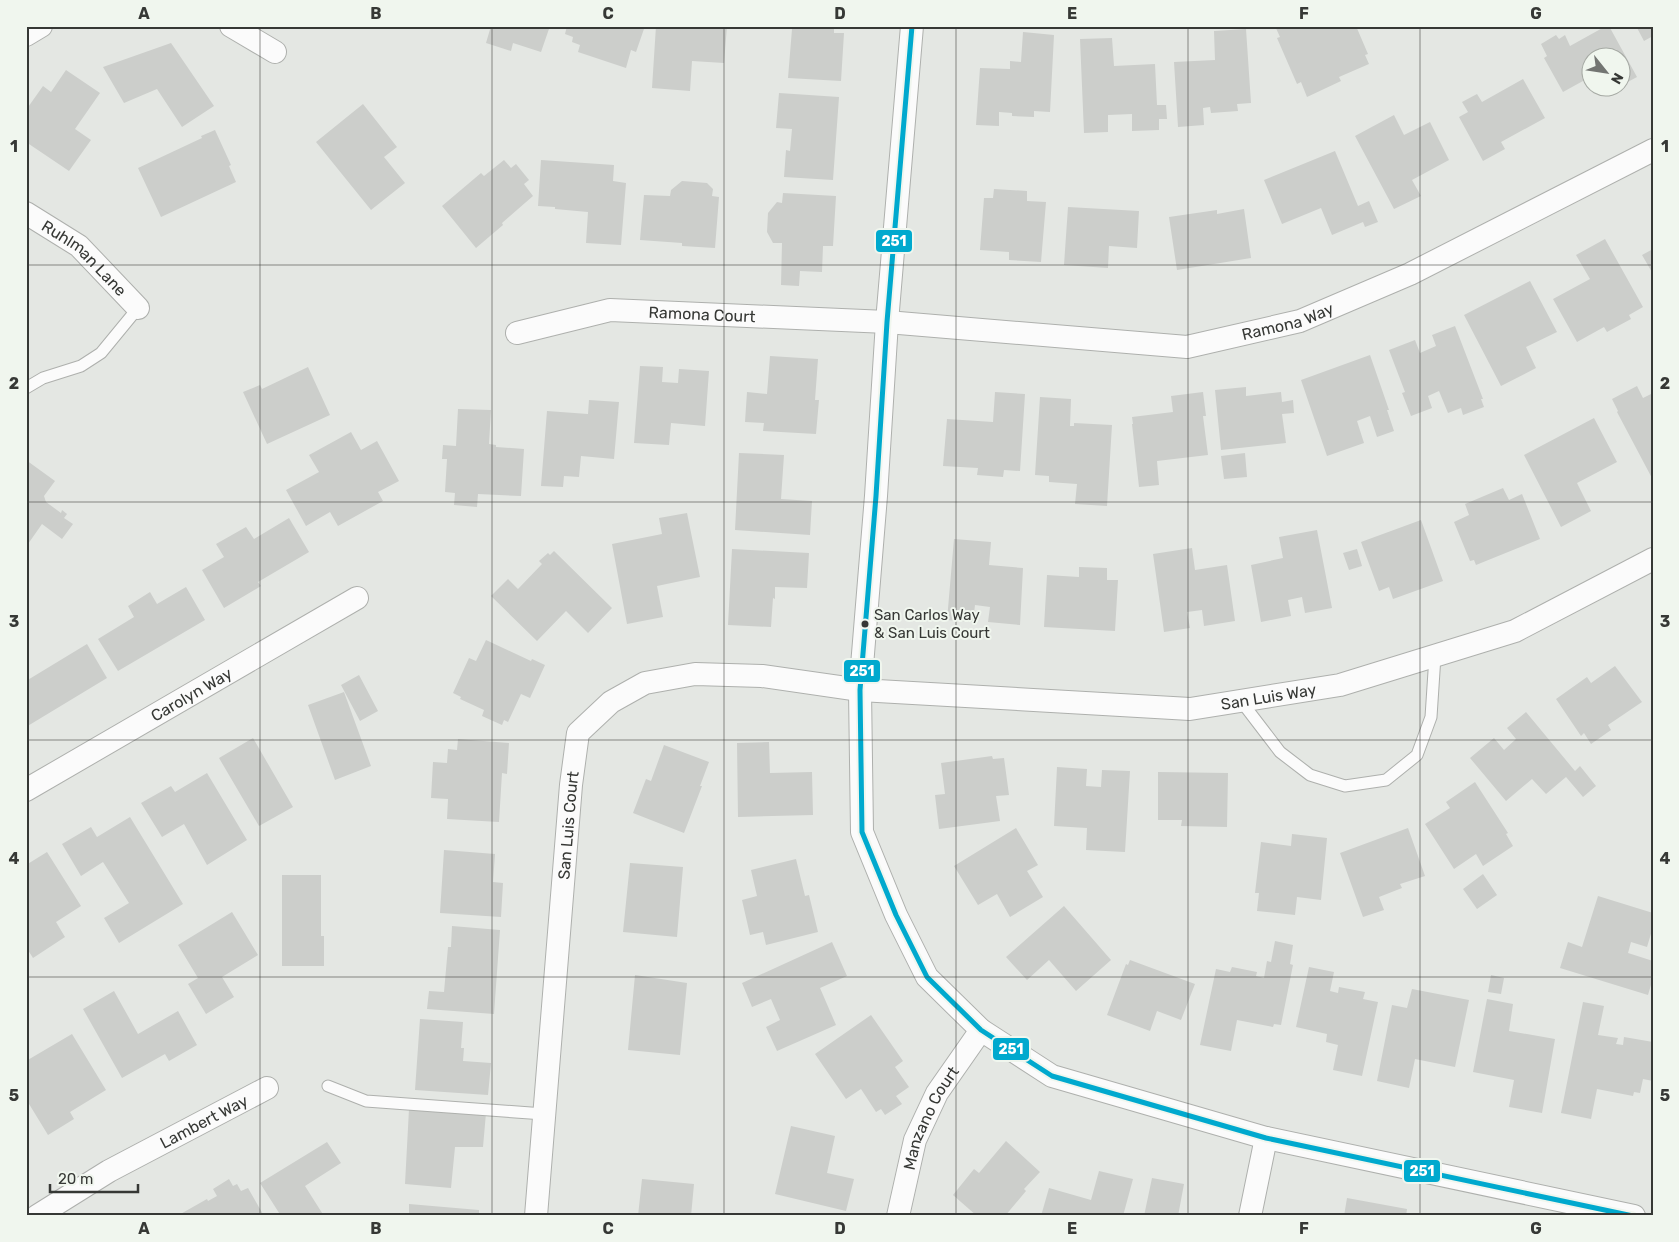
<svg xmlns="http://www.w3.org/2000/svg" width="1679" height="1242" viewBox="0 0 1679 1242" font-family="Rubik,sans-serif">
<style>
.building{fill:#cccecb}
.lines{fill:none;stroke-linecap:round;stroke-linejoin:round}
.lane-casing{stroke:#aeb0ad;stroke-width:13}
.street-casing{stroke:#aeb0ad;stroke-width:24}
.lane{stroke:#fbfbfb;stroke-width:11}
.street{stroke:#fbfbfb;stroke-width:22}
.bus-1-casing{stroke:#f0f6ee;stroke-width:9}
.bus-1{stroke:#00a9ce;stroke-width:5}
.grid{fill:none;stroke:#363835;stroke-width:1;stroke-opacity:0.55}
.bus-dot{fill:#363835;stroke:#f0f6ee;stroke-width:2}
.labels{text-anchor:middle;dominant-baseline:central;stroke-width:4;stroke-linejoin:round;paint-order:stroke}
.bus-label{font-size:15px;fill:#363835;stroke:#f0f6ee;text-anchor:start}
.street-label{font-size:16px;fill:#363835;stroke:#f0f6ee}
.line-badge{stroke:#f0f6ee;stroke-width:2}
.badge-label{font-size:14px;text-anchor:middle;font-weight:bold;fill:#fff}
.neatline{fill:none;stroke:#363835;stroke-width:2}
.grid-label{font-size:16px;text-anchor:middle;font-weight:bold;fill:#363835}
</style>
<rect width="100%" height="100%" fill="#e4e7e3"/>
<!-- building -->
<path class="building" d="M491,26H550L541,52L513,43L511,51L486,43Z
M567,26H645L636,52L631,50L626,68L578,52L580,45L572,42L573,37L565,34Z
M656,26H727L724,63L692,61L690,91L652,88Z
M794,26H834V33H844L841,81L788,78L792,29H794Z
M1275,26H1356L1368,54L1365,55L1369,64L1339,77L1341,81L1307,97L1301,82L1297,84L1277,38L1280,37Z
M1606,26H1609L1637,77L1622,85V58H1592V76L1563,92L1544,58L1547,56L1541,44L1556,35L1559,39L1565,35L1570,46Z
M1636,26H1653V36L1644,41Z
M1246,29L1251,103L1237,104L1238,111L1211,113L1210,107L1203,108L1204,125L1178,127L1174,62L1215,60L1214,31Z
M1023,32L1054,35L1050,112L1034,111V117L1012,116V113L999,112V126L976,125L980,68L1010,69V61L1021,62Z
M1112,38L1114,66L1155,64L1157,105H1166L1167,119H1159V130L1132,131V114L1108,115V132L1084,133L1080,39Z
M171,43L214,106L182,127L157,89L124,103L103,67Z
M66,70L100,93L75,129L91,140L69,171L26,142V110L43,86L51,92Z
M1523,79L1545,118L1501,142L1505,149L1483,161L1459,117L1468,112L1462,102L1477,94L1482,102Z
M779,93L839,97L833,180L784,177L786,150L790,151L792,129L776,128Z
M363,104L397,147L384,157L405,183L371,210L316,142Z
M1394,115L1404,135L1430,122L1449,160L1412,180L1421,196L1394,209L1355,136Z
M215,130L231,165L229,166L236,182L161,217L138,168L202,138L201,136Z
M1335,151L1358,206L1369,201L1378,222L1365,227L1363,222L1332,235L1321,208L1282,224L1264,180Z
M504,160L511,168L516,164L529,180L524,184L533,196L502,223L503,225L476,248L442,206L481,173L484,176Z
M541,160L614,165L613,181L626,183L621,245L586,243L588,212L555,209V207L538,206Z
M682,181L707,183L713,189L712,196L719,197L715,248L682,246V243L640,240L644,195L670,196L671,190Z
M994,189L1027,191V201L1046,202L1041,262L1009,260V252L980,250L984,198H993Z
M783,193L836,196L833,246H823L822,272L800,271L799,286L781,285L782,243H773L767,232L768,213L777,202L782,203Z
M1068,207L1139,211L1137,248L1109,246L1108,268L1064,265Z
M1244,209L1251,258L1177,270L1169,217L1217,210V214Z
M1605,239L1643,307L1629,315L1631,319L1607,332L1604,327L1577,342L1553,299L1590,279L1576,255Z
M1653,249V274L1642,255Z
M1530,281L1557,332L1526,347L1536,368L1501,386L1464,315Z
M1455,326L1483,399H1481L1484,407L1463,415L1461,408L1448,413L1439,391L1428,396L1432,408L1411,416L1402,393L1405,392L1389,350L1415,340L1420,353L1436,346L1432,335Z
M1370,355L1389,410H1387L1394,431L1377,437L1370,416L1357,421L1364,443L1327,456L1301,380Z
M770,356L818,359L815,400H819L816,434L763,431L764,423L745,422L747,392L767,394Z
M640,366L663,367L662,382L678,383L679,369L709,371L705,426L671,423L669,445L634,443Z
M308,367L330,415L267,444L243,392L260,385L262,389Z
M1637,386L1643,398L1653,393V480L1617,412L1618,411L1612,399Z
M1246,387V396L1281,392L1282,402L1293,400L1294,413L1282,414L1286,443L1221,450L1215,390Z
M995,392L1025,394L1020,471L1004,470L1003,477L977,475L978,468L943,466L947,419L993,422Z
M1203,392L1206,416H1203L1208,455L1157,461L1159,485L1139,487L1132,424H1133L1132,417L1173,412L1171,396Z
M1040,397L1071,399L1070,426H1074V423L1112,425L1107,506L1075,504L1077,484L1049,482V476L1035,475Z
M589,400L619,402L614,459L581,456L579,477L564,476L563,487L541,486L547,411L588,414Z
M458,409L491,410L489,444L496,445V447L524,449L521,496L478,494L477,507L454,505L455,493L445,492L447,459H442L443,445L456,446Z
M1594,418L1617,462L1577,483L1591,511L1561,527L1524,455Z
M351,432L361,450L377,441L399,481L378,492L383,501L338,526L330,512L306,526L286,490L319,472L309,455Z
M739,453L784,455L781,499L812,501L810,535L735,530Z
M1245,453L1247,477L1224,479L1221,456Z
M26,460L55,481L44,496L46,502L61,513L62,510L67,514L64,518L73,524L62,539L42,524L28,544L26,543Z
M1503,488L1509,500L1522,494L1540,539L1476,565L1474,560L1470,561L1454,522L1469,515L1465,504Z
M687,513L700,577L657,586L663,617L627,624L612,544L662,534L659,518Z
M289,518L309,552L258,582L261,586L224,608L202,570L224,557L216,544L246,527L254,539Z
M1421,520L1443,581L1393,599L1389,587L1379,591L1361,542Z
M1317,530L1332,608L1305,613L1302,597L1288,600L1291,616L1261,622L1251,565L1283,558L1279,537Z
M954,539L991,542L989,565L1023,568L1020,625L988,622L990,607L975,605L973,622L947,620Z
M1192,548L1195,570L1227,565L1235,621L1204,626L1202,610L1187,612L1190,628L1164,632L1153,554Z
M732,549L809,553L807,588L775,587V599L773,598L771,627L728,625Z
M1357,549L1362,566L1349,570L1343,553Z
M554,551L612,608L588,633L566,611L537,641L491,596L508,579L518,589L542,564L539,561L548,553L550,555Z
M1079,567L1107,568V580H1118L1115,631L1044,627L1047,575L1079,577Z
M186,587L205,620L118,671L98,639L134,617L128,606L150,592L157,604Z
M486,640L531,661L532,659L545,665L530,698L521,694L508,722L504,720L502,725L482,716L484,710L460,699L461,697L453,693L469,658L476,661Z
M87,644L107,678L26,727V681Z
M1615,666L1642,702L1608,725L1611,730L1591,744L1584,733L1581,736L1556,699L1587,677L1591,683Z
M359,675L378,711L360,721L341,685Z
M344,692L371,766L335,780L308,705Z
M1526,712L1575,771L1580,766L1596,786L1583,797L1566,777L1546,794L1532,779L1506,801L1470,758L1494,738L1504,750L1516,739L1507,728Z
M253,738L293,807L259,826L219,758Z
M458,739L509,743L507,774L502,773L499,822L447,819L448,799L431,798L433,762L447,763L448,749L457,750Z
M769,742L770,773L812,772L813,815L738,817L737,743Z
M664,745L709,762L700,786H702L684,833L633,813L646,779L651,781Z
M992,756L993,759L1004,758L1009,795L996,796L1000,821L939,829L935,795L945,794L941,763Z
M1057,767L1087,769L1086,786L1101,787L1102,770L1130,771L1125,852L1086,850L1087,828L1054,826Z
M1158,772L1228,773L1227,827L1181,826L1182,820H1158Z
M207,773L247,840L207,865L184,824L162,837L141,803L171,786L175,792Z
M1475,782L1508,833L1506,834L1513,846L1483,866L1476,854L1454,869L1425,824L1450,808L1446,802Z
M130,817L183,904L119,943L104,918L129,903L103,862L81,876L62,844L91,827L97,837Z
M1016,828L1038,865L1027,871L1043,897L1010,917L997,894L978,905L954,866Z
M1408,828L1425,876L1400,884L1402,888L1379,897L1384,910L1363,917L1340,853Z
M1292,834L1327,838L1321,900L1297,897L1295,915L1257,911L1259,893H1255L1261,842L1291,846Z
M444,850L495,854L493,882L503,883L501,917L440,913Z
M47,852L81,906L56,922L65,937L33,958L26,947V865Z
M796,859L805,896L809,895L818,932L766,945L763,932L750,935L742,900L757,896L751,870Z
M630,863L683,867L677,937L623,932Z
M1483,874L1497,895L1477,909L1463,889Z
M282,875H321V936H324V966H282Z
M1598,896L1653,913V927L1647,947L1631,942L1628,953L1653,961V978L1648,995L1560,968L1568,942L1582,947Z
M1064,906L1111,960L1076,991L1049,960L1027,980L1006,957Z
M232,912L258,955L222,977L234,997L206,1014L188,984L198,978L178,945Z
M452,926L500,930L494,1014L427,1009L429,991L444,992L448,947H451Z
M1275,941L1293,945L1290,964L1293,965L1281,1025L1274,1024L1273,1027L1237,1020L1231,1051L1200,1045L1216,969L1230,972L1232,967L1257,972L1256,976L1264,978L1267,961L1271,962Z
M832,942L847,976L820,988L836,1025L777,1051L766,1027L780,1020L771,999L752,1007L742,983Z
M1130,960L1195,984L1181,1020L1157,1011L1150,1031L1107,1015L1126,964L1128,965Z
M1309,967L1334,972L1330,991L1338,993L1339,987L1365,992L1363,999L1378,1002L1362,1076L1333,1070L1338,1045L1326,1042L1327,1034L1296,1027Z
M635,975L687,983L680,1055L628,1050Z
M1491,975L1504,978L1501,994L1488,992Z
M1412,989L1469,1000L1455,1067L1415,1059L1409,1088L1377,1081L1392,1005L1407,1008Z
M114,991L138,1034L178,1011L197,1045L169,1061L165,1054L122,1078L83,1009Z
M1487,999L1513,1004L1509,1031L1555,1039L1542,1113L1509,1107L1514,1080L1473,1072Z
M1583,1002L1604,1006L1598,1035L1618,1038L1616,1044L1623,1045L1624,1037L1653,1042V1081L1643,1079L1640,1093L1634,1092L1633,1096L1597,1089L1591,1119L1561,1113Z
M871,1015L903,1061L895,1067L909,1087L896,1096L902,1104L885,1115L881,1109L876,1112L861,1089L846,1099L815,1054Z
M420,1019L463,1022L461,1048H464L463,1061L491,1063L488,1095L415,1090Z
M72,1034L106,1090L70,1112L74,1119L48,1135L26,1099V1061Z
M409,1109L486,1113L483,1147H455L451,1188L405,1184Z
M791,1126L835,1136L827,1173L854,1179L846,1211L775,1194Z
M1006,1141L1040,1172L1024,1189L1026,1191L1005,1216H977L953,1195L974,1169L979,1173Z
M327,1142L341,1163L305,1186L324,1216H281L260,1183Z
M1099,1171L1133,1179L1123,1216H1041L1049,1188L1091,1200Z
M1152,1178L1184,1184L1178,1216H1144Z
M229,1179L233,1186L237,1184L241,1191L248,1188L264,1216H177L207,1199L208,1201L217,1196L213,1189Z
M642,1179L694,1184L691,1216H638Z
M1347,1198L1407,1209L1406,1216H1344Z
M409,1204L479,1210V1216H409Z"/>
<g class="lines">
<!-- lane casing -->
<g class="lane-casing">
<path id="lane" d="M26,388L43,378L81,366L101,353L138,308
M1241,701L1280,752L1310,775L1345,786L1386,780L1417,755L1431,717L1435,656
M328,1086L366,1101L544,1114"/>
</g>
<!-- street casing -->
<g class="street-casing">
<g id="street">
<path d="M231,26L275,52"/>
<path d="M912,26L887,322L876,496L860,690L862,832L896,915L927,977L981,1030L1052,1076L1266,1138L1634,1216"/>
<path d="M26,35L41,26"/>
<path id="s1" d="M26,213L79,246L138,308"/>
<path id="s2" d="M517,333L610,310L887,322L1187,347L1300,321L1410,274L1653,150"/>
<path id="s3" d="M26,790L357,598"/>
<path id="s4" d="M37,1216L109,1171L267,1088"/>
<path id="s5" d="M536,1216L571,785L578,733L611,702L645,683L695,674L762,676L860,690L1190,709L1340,685L1515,631L1653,559"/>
<path id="s6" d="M898,1216L915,1140L937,1093L981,1030"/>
<path d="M1250,1216L1266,1138"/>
</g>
</g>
<!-- lane -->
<use href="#lane" class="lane"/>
<!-- street -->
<use href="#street" class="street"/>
<!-- bus-1 casing -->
<g class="bus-1-casing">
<path id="bus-1" d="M912,26L887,322L876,496L860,690L862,832L896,915L927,977L981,1030L1052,1076L1266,1138L1633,1216"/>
</g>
<!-- bus-1 -->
<use href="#bus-1" class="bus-1"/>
</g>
<!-- grid -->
<path class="grid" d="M260,26V1216M492,26V1216M724,26V1216M956,26V1216M1188,26V1216M1420,26V1216M26,265H1653M26,502H1653M26,740H1653M26,977H1653"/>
<!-- markers -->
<circle class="bus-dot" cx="865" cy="624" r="4.5"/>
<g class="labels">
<!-- bus labels -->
<g class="bus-label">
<text x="874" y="615">San Carlos Way<tspan x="874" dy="18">&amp; San Luis Court</tspan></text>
</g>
<!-- street labels -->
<g class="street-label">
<text stroke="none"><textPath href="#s1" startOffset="74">Ruhlman Lane</textPath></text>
<text stroke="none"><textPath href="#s2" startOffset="188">Ramona Court</textPath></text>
<text stroke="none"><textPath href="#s2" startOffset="778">Ramona Way</textPath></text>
<text stroke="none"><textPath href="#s3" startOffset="191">Carolyn Way</textPath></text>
<text stroke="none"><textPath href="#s5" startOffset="1196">San Luis Way</textPath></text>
<text stroke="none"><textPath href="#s5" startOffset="392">San Luis Court</textPath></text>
<text stroke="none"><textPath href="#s6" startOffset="104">Manzano Court</textPath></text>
<text stroke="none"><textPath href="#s4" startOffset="192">Lambert Way</textPath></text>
</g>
</g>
<g class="line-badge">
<rect x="875" y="229" width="38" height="24" rx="5" fill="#00a9ce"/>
<rect x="843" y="659" width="38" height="24" rx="5" fill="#00a9ce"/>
<rect x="992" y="1037" width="38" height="24" rx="5" fill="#00a9ce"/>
<rect x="1403" y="1159" width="38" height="24" rx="5" fill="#00a9ce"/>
</g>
<g class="badge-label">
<text x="894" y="246">251</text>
<text x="862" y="676">251</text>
<text x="1011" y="1054">251</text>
<text x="1422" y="1176">251</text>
</g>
<!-- border -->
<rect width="1679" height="1242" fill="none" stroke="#f0f6ee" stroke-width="55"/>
<!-- north arrow -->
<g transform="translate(1606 72) rotate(120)"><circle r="24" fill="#f0f6ee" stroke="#a6aaa4"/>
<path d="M0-4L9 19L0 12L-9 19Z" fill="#737572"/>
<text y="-8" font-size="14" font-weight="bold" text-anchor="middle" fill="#363835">N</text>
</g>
<!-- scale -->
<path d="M50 1184v8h88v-8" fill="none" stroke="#363835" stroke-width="2.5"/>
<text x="58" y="1184" font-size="15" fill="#363835" stroke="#f0f6ee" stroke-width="4" paint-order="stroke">20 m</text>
<rect x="28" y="28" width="1624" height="1186" class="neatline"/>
<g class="grid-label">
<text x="144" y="19">A</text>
<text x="376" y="19">B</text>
<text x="608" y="19">C</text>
<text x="840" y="19">D</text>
<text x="1072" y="19">E</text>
<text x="1304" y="19">F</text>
<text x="1536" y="19">G</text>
<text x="14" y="152">1</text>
<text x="1665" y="152">1</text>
<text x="14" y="389">2</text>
<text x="1665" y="389">2</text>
<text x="14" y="627">3</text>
<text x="1665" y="627">3</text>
<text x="14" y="864">4</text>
<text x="1665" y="864">4</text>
<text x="14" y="1101">5</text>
<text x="1665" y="1101">5</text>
<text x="144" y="1234">A</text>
<text x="376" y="1234">B</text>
<text x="608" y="1234">C</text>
<text x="840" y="1234">D</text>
<text x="1072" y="1234">E</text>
<text x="1304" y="1234">F</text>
<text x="1536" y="1234">G</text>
</g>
</svg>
